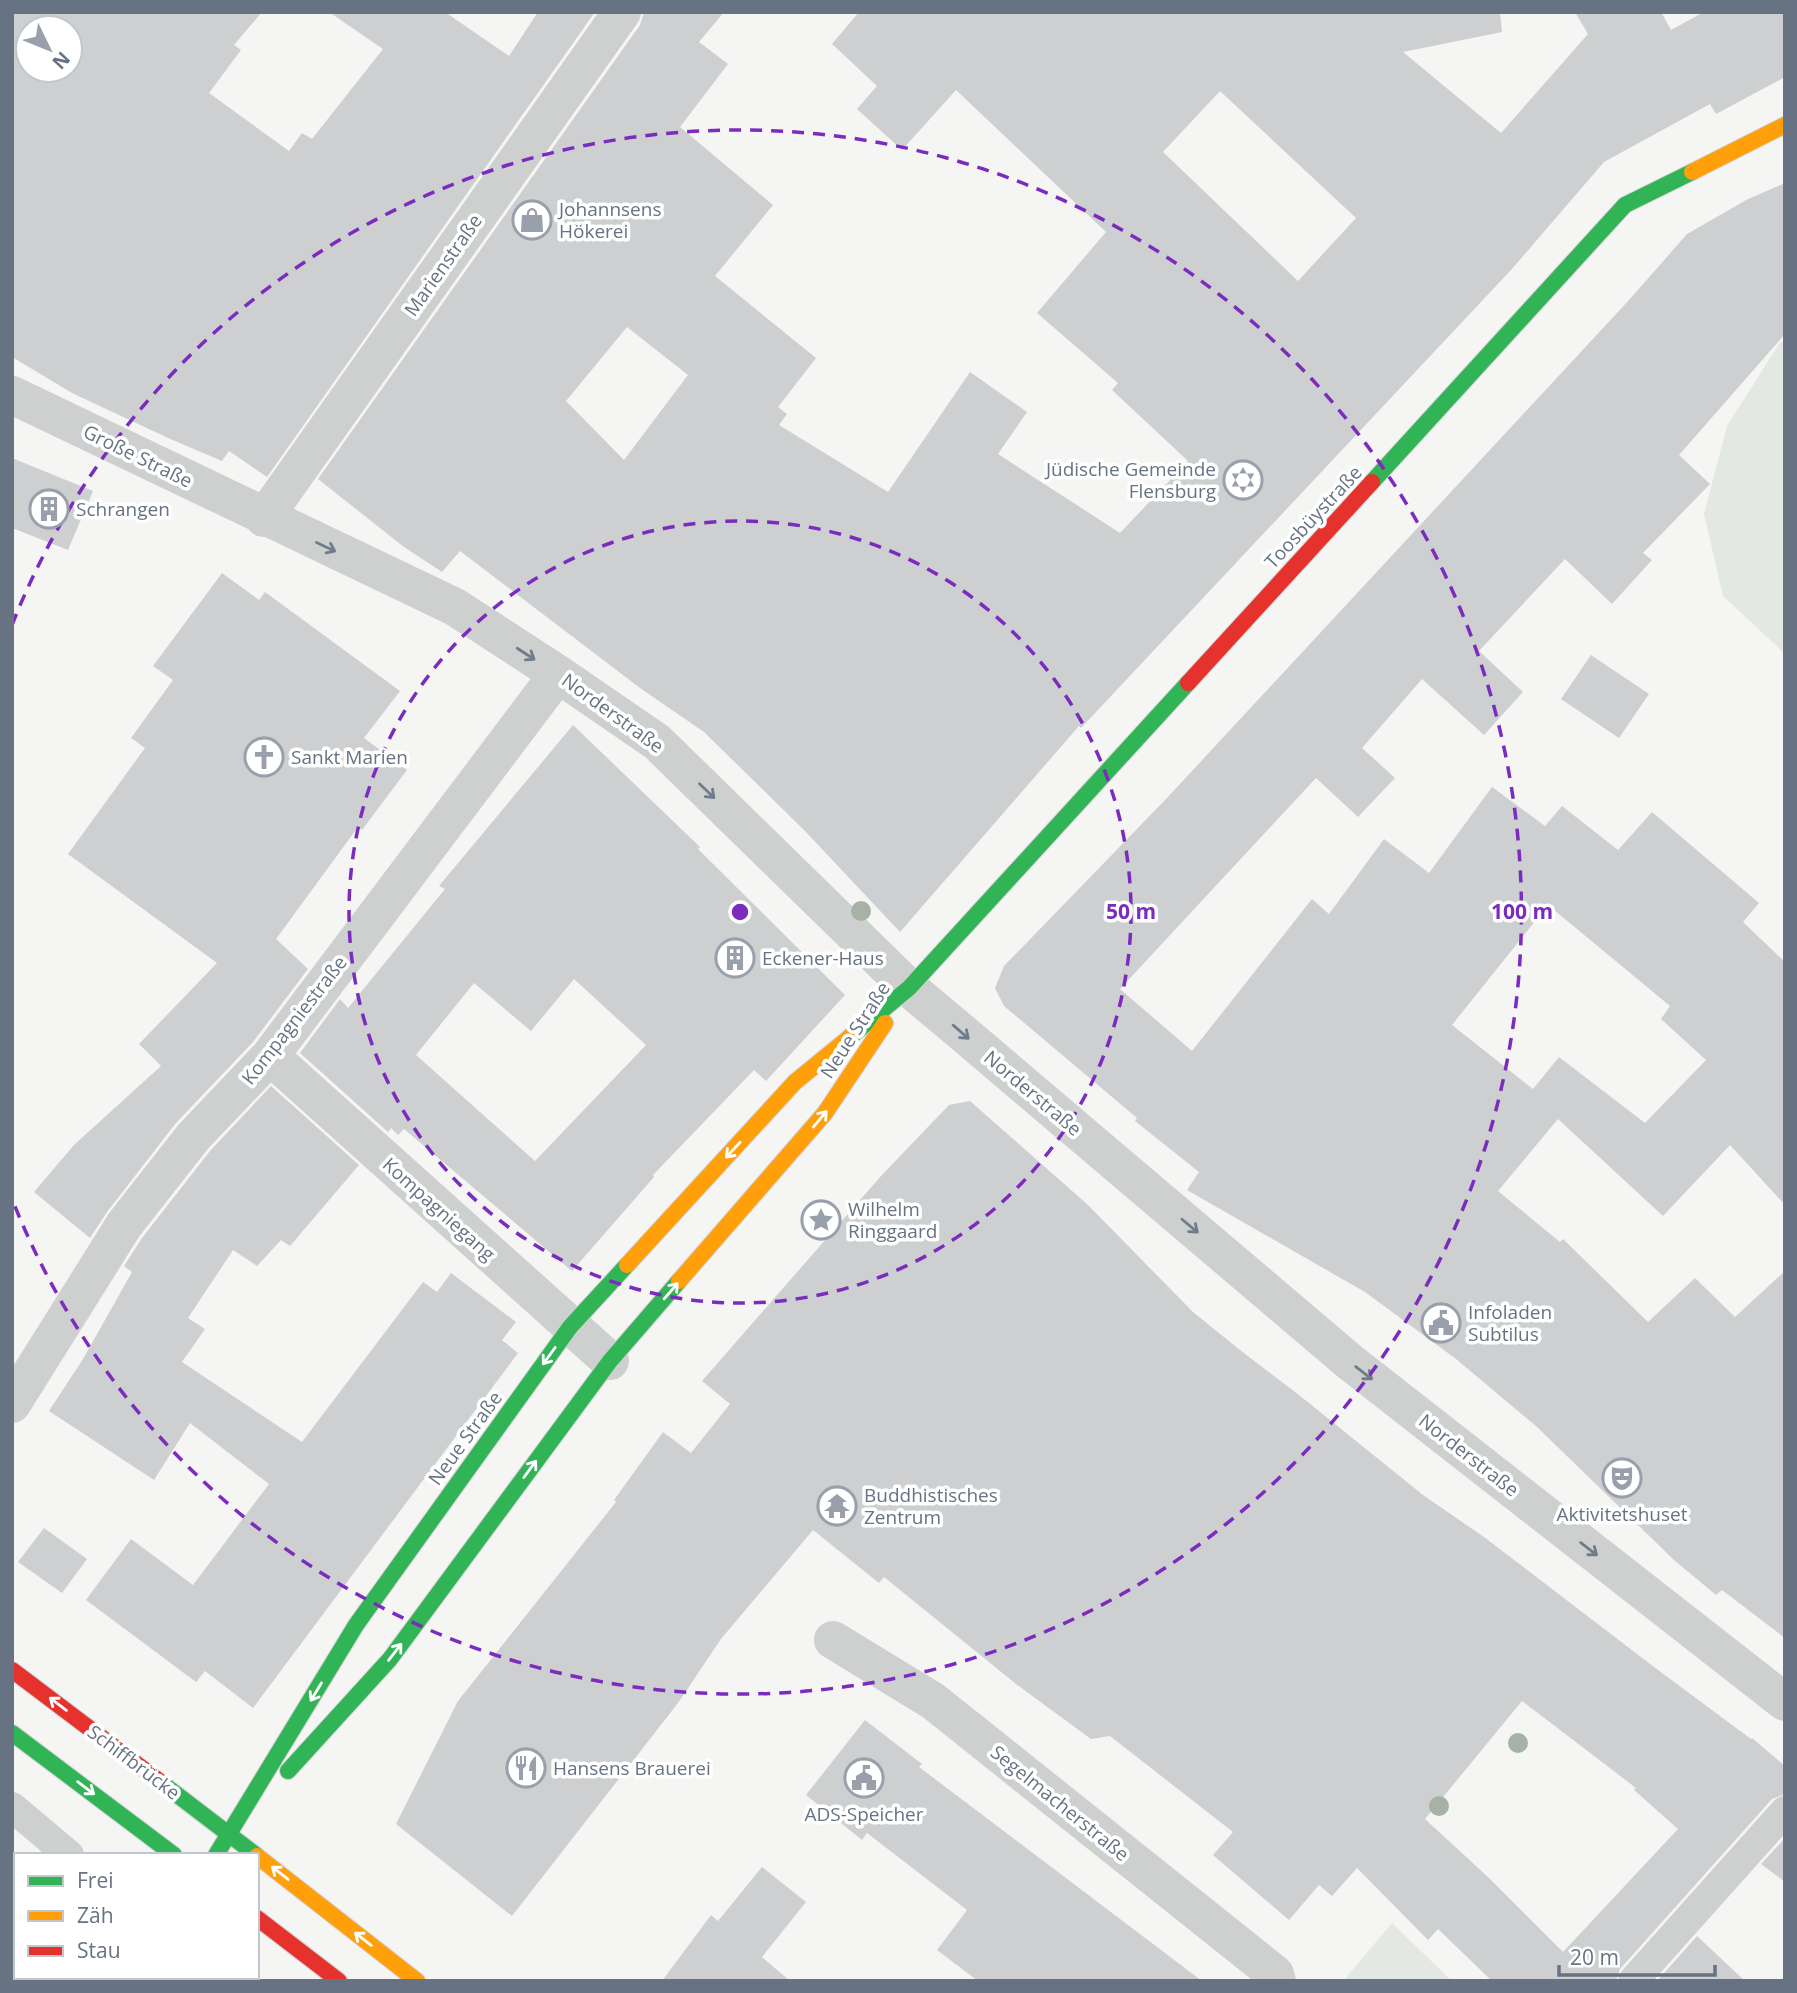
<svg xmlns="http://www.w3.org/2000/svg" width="1797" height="1993" viewBox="0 0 1797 1993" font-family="'Open Sans',sans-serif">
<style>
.green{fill:#e4e8e2}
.building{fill:#cecfd0;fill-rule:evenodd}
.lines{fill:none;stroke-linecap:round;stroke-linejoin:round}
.fast-casing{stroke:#d1d1d2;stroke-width:18}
.slow-casing{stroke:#d1d1d2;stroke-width:18}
.jam-casing{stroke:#d1d1d2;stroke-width:18}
.lane{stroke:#cecfcf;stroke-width:30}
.street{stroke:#cecfcf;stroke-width:38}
.fast{stroke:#30b455;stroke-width:16}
.slow{stroke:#ff9f0a;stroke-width:16}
.jam{stroke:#e5322d;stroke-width:16}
.tree{fill:#a7b1a5}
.oneway{stroke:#717c8b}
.oneway2{stroke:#fff}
.ring{fill:none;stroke:#7b2cbf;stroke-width:3.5;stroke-dasharray:12 9}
.labels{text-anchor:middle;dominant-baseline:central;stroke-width:7;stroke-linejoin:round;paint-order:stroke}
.poi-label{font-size:19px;fill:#677383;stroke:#fff;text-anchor:start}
.street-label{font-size:19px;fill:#677383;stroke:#fff}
.centre{fill:#7b2cbf;stroke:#fff;stroke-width:3.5}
.ring-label{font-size:21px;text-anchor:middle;font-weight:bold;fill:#7b2cbf;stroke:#fff;stroke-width:7;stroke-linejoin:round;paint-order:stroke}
</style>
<rect width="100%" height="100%" fill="#f5f5f4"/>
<!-- green -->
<path class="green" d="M1785,340V654L1723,596L1704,514L1727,426L1779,344Z
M1392,1923L1452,1981H1343Z"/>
<!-- building -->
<path class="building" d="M12,12H262L234,45L241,50L209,93L289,151L302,133L312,139L383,49L329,12H445L509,56L538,12H595L267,477L229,451L222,461L168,438L72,393L12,357ZM28,28H70V70H28Z
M644,12H724L699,42L728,64L680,127L773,205L715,276L816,358L778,407L787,414L779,425L888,492L970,372L1027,412L998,454L1120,533L1188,461L1112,390L1118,383L1037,313L1106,232L956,90L902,150L857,109L877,86L832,44L859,12H1500L1502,32L1403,52L1501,133L1588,34L1575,12H1661L1671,30L1704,12H1785V77L1716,114L1710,104L1604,162L1511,270L1081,728L1079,726L900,932L805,831L704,732L640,688L460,551L442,572L404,547L318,479L640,25ZM1220,91L1356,218L1298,281L1163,152ZM627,327L688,375L624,460L566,401Z
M1785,183V334L1679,455L1710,484L1643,553L1652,560L1612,604L1565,559L1479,651L1523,692L1484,735L1422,679L1362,748L1395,778L1358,817L1316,778L1120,989L1192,1051L1312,899L1329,914L1384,839L1429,873L1492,787L1545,826L1562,806L1618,850L1652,812L1759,903L1743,922L1785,962V1205L1730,1145L1663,1216L1558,1119L1498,1191L1560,1242L1563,1239L1648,1322L1695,1278L1735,1317L1785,1271V1638L1722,1590L1716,1595L1674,1560L1536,1426L1456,1359L1365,1292L1187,1190L1199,1172L1135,1121L1137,1118L1004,1006L995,988L1004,966L1166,799L1630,299L1687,234L1748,199ZM1548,905L1670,1006L1661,1019L1706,1060L1645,1123L1559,1057L1533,1089L1452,1025Z
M12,458L93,491L68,550L12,528Z
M222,573L259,600L265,592L400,691L364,738L407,770L362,830L358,827L276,939L308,969L253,1042L176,1123L107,1212L90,1238L34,1192L74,1145L161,1066L139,1044L217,963L68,854L145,748L131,738L173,680L153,666Z
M1591,655L1649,694L1619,738L1561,699Z
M573,725L700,847L698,849L845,995L766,1081L754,1070L653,1175L654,1177L572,1271L404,1129L398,1135L391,1128L388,1132L300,1053L340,999L348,1008L445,889L439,886ZM574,979L646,1045L535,1161L416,1055L474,983L531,1031Z
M271,1086L359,1165L290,1246L281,1240L257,1266L233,1250L188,1318L205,1329L182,1362L302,1442L423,1282L437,1292L451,1273L516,1322L502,1340L518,1353L253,1708L205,1671L196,1682L86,1600L131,1539L193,1585L269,1484L190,1423L154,1480L49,1411L83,1359L132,1272L124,1266L142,1238L210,1151Z
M970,1101L1088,1205L1193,1312L1240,1350L1299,1395L1423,1495L1484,1537L1654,1667L1751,1739L1752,1738L1785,1766V1794L1772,1799L1620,1969L1616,1981H1492L1438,1929L1428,1940L1357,1868L1332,1896L1319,1885L1289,1920L1213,1855L1233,1832L1110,1736L1091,1739L1016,1684L884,1577L879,1583L813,1530L721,1639L678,1703L512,1916L396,1824L458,1701L616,1502L614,1500L663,1432L691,1453L730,1404L702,1381L881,1176L949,1105ZM1522,1701L1636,1788L1634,1790L1678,1829L1563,1952L1488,1877L1425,1819Z
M44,1528L87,1559L62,1593L18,1562Z
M865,1720L922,1764L919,1767L1202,1981H978L937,1950L967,1910L867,1833L862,1840L806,1795Z
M1785,1838V1882L1761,1864Z
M762,1867L806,1902L762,1957L790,1981H662L711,1915L718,1921Z
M1697,1936L1745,1981H1657Z"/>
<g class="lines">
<!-- fast casing -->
<g class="fast-casing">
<path id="fast" d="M1372,482L1625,205L1692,172
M850,1037L909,988L1188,683
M12,1733L174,1855
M288,1771L390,1659L610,1361L679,1281
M163,1784L256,1855
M216,1855L356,1625L570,1327L627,1265"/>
</g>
<!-- slow casing -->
<g class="slow-casing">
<path id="slow" d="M1692,172L1785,125
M627,1265L795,1082L850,1037
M679,1281L825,1113L885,1023
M257,1856L417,1981"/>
</g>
<!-- jam casing -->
<g class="jam-casing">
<path id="jam" d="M1188,683L1372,482
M12,1670L163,1784
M257,1918L339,1981"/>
</g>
<!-- lane -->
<path class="lane" d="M12,1807L69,1855
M216,1977L220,1981
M1633,1981L1785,1811"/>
<!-- street -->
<path class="street" d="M12,395L455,607L558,674L657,742L909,988L965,1035L1350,1362L1785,1702
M264,518L622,12
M270,1056L610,1361
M12,1404L124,1225L193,1137L270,1056L558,674
M833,1640L933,1701L1275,1974L1277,1981"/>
<!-- fast -->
<use href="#fast" class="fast"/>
<!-- slow -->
<use href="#slow" class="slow"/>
<!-- jam -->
<use href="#jam" class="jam"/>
</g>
<!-- trees -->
<g class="tree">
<circle cx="861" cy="911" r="10"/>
<circle cx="1518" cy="1743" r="10"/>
<circle cx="1439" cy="1806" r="10"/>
</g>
<!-- one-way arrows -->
<defs><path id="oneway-shaft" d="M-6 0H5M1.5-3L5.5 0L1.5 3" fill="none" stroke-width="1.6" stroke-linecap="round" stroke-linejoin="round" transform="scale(1.75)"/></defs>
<g class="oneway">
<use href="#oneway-shaft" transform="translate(326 547) rotate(25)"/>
<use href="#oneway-shaft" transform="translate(526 654) rotate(33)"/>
<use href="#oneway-shaft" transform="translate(707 791) rotate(44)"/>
<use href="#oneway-shaft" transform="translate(961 1032) rotate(41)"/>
<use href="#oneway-shaft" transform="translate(1190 1226) rotate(40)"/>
<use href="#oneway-shaft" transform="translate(1364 1373) rotate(38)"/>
<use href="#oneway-shaft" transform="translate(1589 1549) rotate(38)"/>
</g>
<g class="oneway2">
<use href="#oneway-shaft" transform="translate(820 1119) rotate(-50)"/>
<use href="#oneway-shaft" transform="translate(733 1150) rotate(133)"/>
<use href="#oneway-shaft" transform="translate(671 1291) rotate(-49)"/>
<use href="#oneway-shaft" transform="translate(549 1356) rotate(126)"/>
<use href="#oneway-shaft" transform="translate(530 1469) rotate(-54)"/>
<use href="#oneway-shaft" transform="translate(395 1652) rotate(-52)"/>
<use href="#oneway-shaft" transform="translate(316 1692) rotate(121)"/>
<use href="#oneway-shaft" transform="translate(58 1704) rotate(-143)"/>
<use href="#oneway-shaft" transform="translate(86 1788) rotate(37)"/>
<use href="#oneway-shaft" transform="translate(280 1873) rotate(-142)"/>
<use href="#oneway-shaft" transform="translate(363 1939) rotate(-142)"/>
</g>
<!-- distance rings -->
<g class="ring">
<circle cx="740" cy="912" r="391"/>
<path d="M12 625A782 782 0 1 1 12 1199"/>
</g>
<!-- icons -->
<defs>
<g id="shop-ring" transform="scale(2.0125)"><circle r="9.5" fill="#fff" stroke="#99a0ab" stroke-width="1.5"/><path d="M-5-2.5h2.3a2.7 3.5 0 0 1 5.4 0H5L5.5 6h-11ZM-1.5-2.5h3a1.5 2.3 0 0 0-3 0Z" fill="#99a0ab"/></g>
<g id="synagogue-ring" transform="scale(2.0125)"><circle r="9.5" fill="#fff" stroke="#99a0ab" stroke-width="1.5"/><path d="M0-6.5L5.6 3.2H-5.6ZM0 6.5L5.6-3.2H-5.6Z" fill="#99a0ab"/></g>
<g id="building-ring" transform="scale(2.0125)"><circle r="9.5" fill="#fff" stroke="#99a0ab" stroke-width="1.5"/><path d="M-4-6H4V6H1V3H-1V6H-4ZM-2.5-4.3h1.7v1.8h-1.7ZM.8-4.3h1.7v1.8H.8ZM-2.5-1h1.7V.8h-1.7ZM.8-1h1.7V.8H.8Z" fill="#99a0ab"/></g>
<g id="church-ring" transform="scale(2.0125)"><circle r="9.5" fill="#fff" stroke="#99a0ab" stroke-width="1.5"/><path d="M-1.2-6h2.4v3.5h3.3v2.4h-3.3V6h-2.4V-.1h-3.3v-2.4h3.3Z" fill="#99a0ab"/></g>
<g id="sight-ring" transform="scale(2.0125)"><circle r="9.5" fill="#fff" stroke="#99a0ab" stroke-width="1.5"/><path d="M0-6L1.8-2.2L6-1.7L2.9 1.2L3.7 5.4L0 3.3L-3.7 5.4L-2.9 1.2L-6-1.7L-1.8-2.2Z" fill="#99a0ab"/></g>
<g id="civic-ring" transform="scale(2.0125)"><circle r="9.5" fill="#fff" stroke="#99a0ab" stroke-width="1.5"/><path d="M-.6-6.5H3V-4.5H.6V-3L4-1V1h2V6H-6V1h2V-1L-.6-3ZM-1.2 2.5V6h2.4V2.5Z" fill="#99a0ab"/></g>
<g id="theatre-ring" transform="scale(2.0125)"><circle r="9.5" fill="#fff" stroke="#99a0ab" stroke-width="1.5"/><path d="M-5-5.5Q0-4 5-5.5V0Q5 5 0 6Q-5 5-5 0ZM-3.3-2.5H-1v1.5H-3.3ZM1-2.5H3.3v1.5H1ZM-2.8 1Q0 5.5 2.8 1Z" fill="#99a0ab"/></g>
<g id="temple-ring" transform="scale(2.0125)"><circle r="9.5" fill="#fff" stroke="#99a0ab" stroke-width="1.5"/><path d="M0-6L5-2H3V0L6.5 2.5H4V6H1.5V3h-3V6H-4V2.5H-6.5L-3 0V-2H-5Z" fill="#99a0ab"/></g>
<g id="restaurant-ring" transform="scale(2.0125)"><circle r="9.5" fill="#fff" stroke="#99a0ab" stroke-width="1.5"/><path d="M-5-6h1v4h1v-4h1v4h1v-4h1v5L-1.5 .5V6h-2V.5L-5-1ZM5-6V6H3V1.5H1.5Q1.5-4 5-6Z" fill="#99a0ab"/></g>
</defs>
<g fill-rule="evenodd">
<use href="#shop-ring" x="532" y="220"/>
<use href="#synagogue-ring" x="1243" y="480"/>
<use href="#building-ring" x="49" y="509"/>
<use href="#church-ring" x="264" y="757"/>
<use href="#building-ring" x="735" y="958"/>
<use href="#sight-ring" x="821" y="1220"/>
<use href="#civic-ring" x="1441" y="1323"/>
<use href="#theatre-ring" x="1622" y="1478"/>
<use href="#temple-ring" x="837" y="1506"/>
<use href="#restaurant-ring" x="526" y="1768"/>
<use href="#civic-ring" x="864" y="1778"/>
</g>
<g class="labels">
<!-- poi labels -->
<g class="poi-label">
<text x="559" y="209">Johannsens<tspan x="559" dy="22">Hökerei</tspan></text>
<text x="1216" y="469" text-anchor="end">Jüdische Gemeinde<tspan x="1216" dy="22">Flensburg</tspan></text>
<text x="76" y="509">Schrangen</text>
<text x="291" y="757">Sankt Marien</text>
<text x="762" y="958">Eckener-Haus</text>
<text x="848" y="1209">Wilhelm<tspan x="848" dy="22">Ringgaard</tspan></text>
<text x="1468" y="1312">Infoladen<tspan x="1468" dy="22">Subtilus</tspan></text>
<text x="864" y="1495">Buddhistisches<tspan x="864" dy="22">Zentrum</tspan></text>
<text x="1622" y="1514" text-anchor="middle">Aktivitetshuset</text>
<text x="553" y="1768">Hansens Brauerei</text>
<text x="864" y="1814" text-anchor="middle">ADS-Speicher</text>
</g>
<!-- street labels -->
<g class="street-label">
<text transform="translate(443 265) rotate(-55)">Marienstraße</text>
<text transform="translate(138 456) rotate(26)">Große Straße</text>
<text transform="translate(1313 517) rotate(-47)">Toosbüystraße</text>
<text transform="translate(613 713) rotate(36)">Norderstraße</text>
<text transform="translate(294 1020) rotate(-52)">Kompagniestraße</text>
<text transform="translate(855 1030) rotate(-57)">Neue Straße</text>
<text transform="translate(1033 1093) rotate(40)">Norderstraße</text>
<text transform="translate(439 1209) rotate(42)">Kompagniegang</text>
<text transform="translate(465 1438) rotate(-54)">Neue Straße</text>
<text transform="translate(1469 1455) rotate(38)">Norderstraße</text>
<text transform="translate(134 1762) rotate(37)">Schiffbrücke</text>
<text transform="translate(1060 1803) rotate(39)">Segelmacherstraße</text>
</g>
</g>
<circle cx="740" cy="912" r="10" class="centre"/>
<g class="ring-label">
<text x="1131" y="919">50 m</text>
<text x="1522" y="919">100 m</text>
</g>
<!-- border -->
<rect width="1797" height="1993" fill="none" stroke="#677383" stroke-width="28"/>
<!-- legend -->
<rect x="14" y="1853" width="245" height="126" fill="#ffffff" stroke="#c2c7cd" stroke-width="2"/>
<rect x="28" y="1876" width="35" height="10" fill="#30b455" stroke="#c2c7cd" stroke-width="2"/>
<text x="77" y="1888" font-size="21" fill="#677383">Frei</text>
<rect x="28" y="1911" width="35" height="10" fill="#ff9f0a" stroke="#c2c7cd" stroke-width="2"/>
<text x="77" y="1923" font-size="21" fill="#677383">Zäh</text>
<rect x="28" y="1946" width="35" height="10" fill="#e5322d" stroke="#c2c7cd" stroke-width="2"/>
<text x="77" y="1958" font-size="21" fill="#677383">Stau</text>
<!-- north arrow -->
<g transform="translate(49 49) rotate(133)"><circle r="33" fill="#ffffff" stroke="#c2c7cd" stroke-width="2"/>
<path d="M0-5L12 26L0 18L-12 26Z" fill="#99a0ab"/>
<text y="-10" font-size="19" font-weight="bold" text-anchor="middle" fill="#677383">N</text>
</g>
<!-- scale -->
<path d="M1559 1965v10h156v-10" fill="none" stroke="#677383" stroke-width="3.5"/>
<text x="1570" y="1965" font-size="21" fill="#677383" stroke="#ffffff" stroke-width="5" paint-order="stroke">20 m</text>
</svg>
